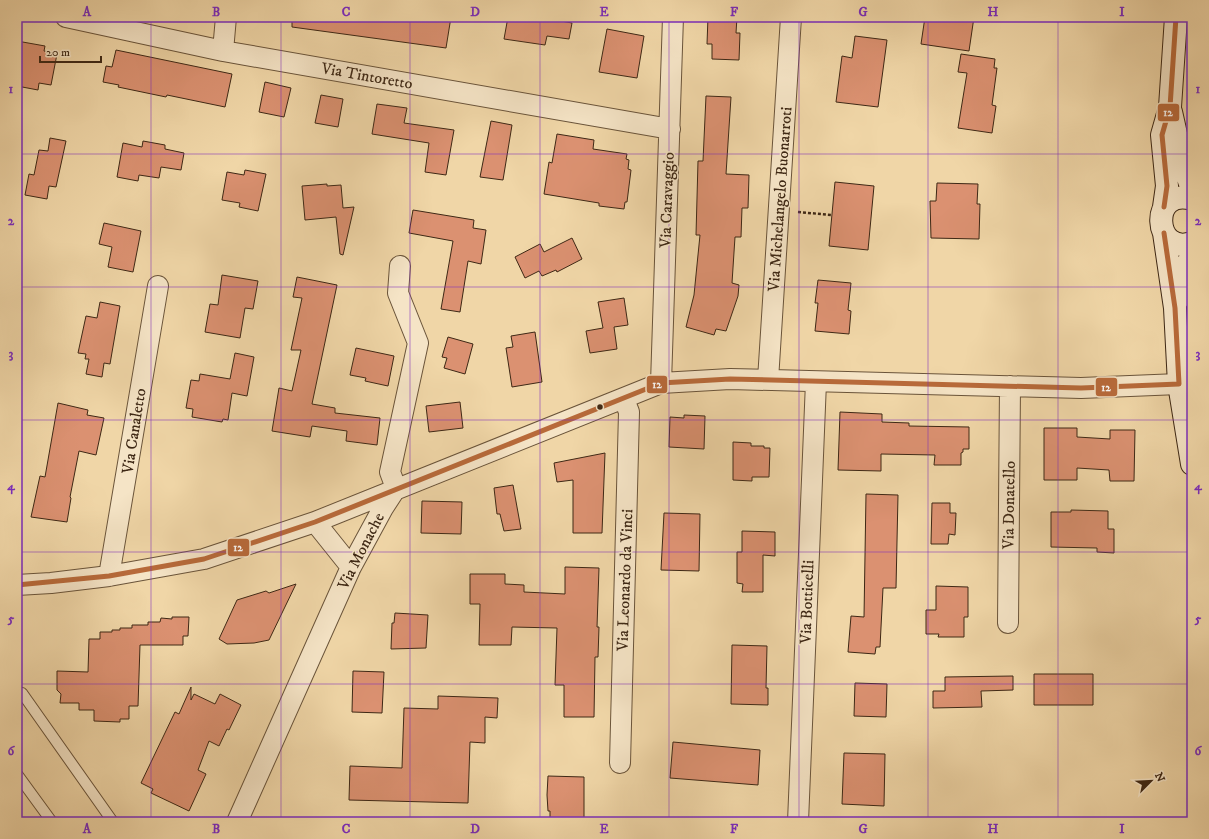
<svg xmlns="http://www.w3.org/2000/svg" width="1209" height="839" viewBox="0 0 1209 839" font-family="'IM FELL DW Pica',serif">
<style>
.building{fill:#db9171;stroke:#3e2815}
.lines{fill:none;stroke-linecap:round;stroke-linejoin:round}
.lane-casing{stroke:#6a543a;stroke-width:12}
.street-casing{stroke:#6a543a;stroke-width:22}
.secondary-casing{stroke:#3e2815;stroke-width:24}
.path{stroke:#3e2815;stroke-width:2.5;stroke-dasharray:3 2;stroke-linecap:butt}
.lane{stroke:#f5e4c6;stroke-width:10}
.street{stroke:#f5e4c6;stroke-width:20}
.secondary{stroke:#f5e4c6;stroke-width:22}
.bus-1-casing{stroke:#f5e4c6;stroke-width:8}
.bus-1{stroke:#b86a3a;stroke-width:5}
.grid{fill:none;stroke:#7b2cbf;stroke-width:1;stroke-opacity:0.55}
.bus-dot{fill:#3e2815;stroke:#f5e4c6;stroke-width:1.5}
.labels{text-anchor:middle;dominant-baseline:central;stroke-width:3;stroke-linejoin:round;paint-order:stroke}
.street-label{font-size:16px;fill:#3e2815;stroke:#f5e4c6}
.line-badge{stroke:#f5e4c6;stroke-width:1.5}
.badge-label{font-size:11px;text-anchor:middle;font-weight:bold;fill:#fff}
.neatline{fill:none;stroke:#7b2cbf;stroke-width:1.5}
.grid-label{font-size:13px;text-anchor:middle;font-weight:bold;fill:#7b2cbf}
</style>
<rect width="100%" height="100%" fill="#f0d6a7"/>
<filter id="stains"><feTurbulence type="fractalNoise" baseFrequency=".005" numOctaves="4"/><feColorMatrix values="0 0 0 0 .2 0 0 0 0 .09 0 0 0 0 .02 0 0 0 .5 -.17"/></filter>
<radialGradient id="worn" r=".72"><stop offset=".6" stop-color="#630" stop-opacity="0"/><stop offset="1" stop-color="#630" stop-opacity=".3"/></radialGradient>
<!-- building -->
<path class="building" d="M292,17H451L446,48L292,27Z
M508,17H561V21L572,23L569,39L547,36L545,45L504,39Z
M708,17H737L736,33H740L739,60L712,59V44H707Z
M925,17H974L969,51L921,44Z
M607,29L644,36L637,78L599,72Z
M855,36L887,40L878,107L836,102L842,56L852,58Z
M17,41L45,46L44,51L57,54L51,85L39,83L38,90L17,86Z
M116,50L232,74L225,107L167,95L166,97L118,87L119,85L103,82L106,66L112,67Z
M961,54L995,59L994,68H997L992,105L996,106L992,133L958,128L967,73L958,72Z
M265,82L291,88L284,117L259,112Z
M321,95L343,99L338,127L315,123Z
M706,96L731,97L726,174L749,175L748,208H742L741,237H735L732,283L739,285L738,296L726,331L716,329L714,335L686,327L694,295L700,235H696L698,161H703Z
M377,104L407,108L404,123L454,130L446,175L425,172L429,143L372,134Z
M491,121L512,125L503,180L480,177Z
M557,134L594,140L593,149L627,154L626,159L629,160L628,169L631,170L627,202H625L624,209L599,206V203L544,194L549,162L552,163Z
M50,138L66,141L56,187L49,186L47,199L25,195L29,174L34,175L39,150L48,151Z
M143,141L165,145V149L184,153L181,170L161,167L159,178L139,175L138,181L117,177L123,143L142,147Z
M245,170L266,174L258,211L239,207L240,203L222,200L227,172L244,175Z
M835,182L874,186L868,250L829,246Z
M937,183L978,184L977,204H980L979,239L931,238L930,201H936Z
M327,184V186L341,185L343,208L354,207L343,255L340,254L336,217L305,220L302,186Z
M413,210L474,220L473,228L486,230L481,264L468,261L460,312L441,309L453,241L409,233Z
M104,223L141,231L133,272L108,267L112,247L99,244Z
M572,238L582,259L557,272L556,270L542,276L539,271L525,278L515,257L540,244L544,252Z
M222,275L258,281L253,309L245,308L240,338L205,332L210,304L218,305Z
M297,277L337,285L312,404L335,408V413L380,418L377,445L346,441L347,431L312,426L310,437L272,431L279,388L292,391L301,350H291L302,298L293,297Z
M818,280L851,283L848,310L851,311L849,334L815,331L818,303H815Z
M624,298L628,325L614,327L617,349L590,353L586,331L603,328L598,302Z
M100,302L120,306L110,364L104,363L102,377L86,374L89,359H85L86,354L78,353L86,316L97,318Z
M535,332L542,382L512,387L506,348L513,347L511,336Z
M448,337L473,344L465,374L444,368L447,358L442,357Z
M356,348L394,356L388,386L365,381L366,378L350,375Z
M235,353L254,357L247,396L232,393L228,420L223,419L222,422L192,417L193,409L186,408L191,380L199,381L200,374L230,379Z
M460,402L463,428L429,432L426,406Z
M58,403L88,410L87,415L104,418L96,455L79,451L70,497L71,498L67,522L31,517L40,476L45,477Z
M840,412L882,414V422L909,423V426L969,427V449H963V452L961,453V465H934L935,455L881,454V471L838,470Z
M684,415L705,416L704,449L669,447L670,417L684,418Z
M1044,428H1077V437L1110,439V430H1135L1134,481H1110L1109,470L1077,468V480H1044Z
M733,442L751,443V446H764V448H770L769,477H752V481L733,480Z
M605,453L602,533H573V480L557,482L554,463Z
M513,485L521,529L504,531L500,514H497L494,488Z
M866,494L898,495L896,588H883L880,647H876L875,654L848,652L851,616L864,617Z
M422,501L462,502L461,534L421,533Z
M932,503H950V513H956L955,535L949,534L948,544H931Z
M1071,510L1108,511V529H1114V553L1097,552V548L1051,547V512H1071Z
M664,513L700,514L699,571L661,570Z
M742,531L775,532V556L763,555V592H742L743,584L737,583V552H742Z
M565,567L599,568L597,627H599L598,657H595L594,717H564V685H555L557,628L512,627L511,645H479L480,604H470V574H505V584L524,585V592L565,594Z
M296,584L269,640L254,643L227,644L219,639L237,600L266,591L269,593Z
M936,586L968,587V617H964V637H938L939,634H926V610H936Z
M395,613L428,615L426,648L391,649L392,623H394Z
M172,617H189L188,636H183V645H140L138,706H129V719H120V722L94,721V710H79V703H60L61,694L57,690V671L88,672L89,639H100V632H112V630H120V628H132V625H148V622H160L161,618L172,619Z
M732,645L767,646L766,688H768V705L731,704Z
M353,671L384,672L382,713L352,712Z
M1034,674H1093V705H1034Z
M1013,676V690L981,691L982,707L933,708V691H945V677Z
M855,683L887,684L886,717L854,716Z
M191,687V700L194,694L215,704L220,694L241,705L229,730L227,729L219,746L209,741L198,770L206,774L189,811L151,793L153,789L141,783L175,712L179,714Z
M438,696L498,698L497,718L485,717V743L470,742L468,803L349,800L350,766L402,768L404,708L438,709Z
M673,742L760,750L758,785L670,778Z
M844,753L885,754L884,806L842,804Z
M548,776L584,777V822H550V811H548L547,795Z"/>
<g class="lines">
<!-- lane casing -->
<g class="lane-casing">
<path id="lane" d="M17,697L22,693L113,822
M17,774L52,822"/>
</g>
<!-- street casing -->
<g class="street-casing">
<path id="street" d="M66,17L223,51L670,129
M223,51L226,17
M768,380L791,17
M661,383L673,17
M396,488L390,472L418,343L398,293L400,266
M315,522L351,567
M109,576L158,286
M17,585L51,583L109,576L204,559L315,522L661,383L730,379L1081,388L1179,384
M1008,623L1010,386
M620,763L629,412L624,399
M237,822L351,567L383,508L396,488
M798,822L816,382"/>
</g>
<!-- secondary casing -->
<g class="secondary-casing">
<path id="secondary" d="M1171,112L1182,161L1192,189
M1192,199C1149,187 1153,256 1192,243
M1164,207L1167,186L1162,135L1170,107L1176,17
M1164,233L1175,308L1179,384L1192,464
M1178,299L1187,266L1192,254"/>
</g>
<!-- path -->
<path class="path" d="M798,212L831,215"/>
<!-- lane -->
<use href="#lane" class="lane"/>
<!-- street -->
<use href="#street" class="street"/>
<!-- secondary -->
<use href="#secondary" class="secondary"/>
<!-- bus-1 casing -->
<g class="bus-1-casing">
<path id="bus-1" d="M1164,207L1167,186L1162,135L1170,107L1176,17
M17,585L109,576L204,559L315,522L661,383L730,379L1081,388L1179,384L1175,308L1164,233"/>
</g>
<!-- bus-1 -->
<use href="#bus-1" class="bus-1"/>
</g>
<!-- grid -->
<path class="grid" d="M151,17V822M281,17V822M410,17V822M540,17V822M669,17V822M799,17V822M928,17V822M1058,17V822M17,154H1192M17,287H1192M17,420H1192M17,552H1192M17,684H1192"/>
<!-- markers -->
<circle class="bus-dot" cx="600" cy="407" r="3.5"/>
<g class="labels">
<!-- street labels -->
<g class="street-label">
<text transform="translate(367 76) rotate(10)">Via Tintoretto</text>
<text transform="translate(780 199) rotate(-86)">Via Michelangelo Buonarroti</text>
<text transform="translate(667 200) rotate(-88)">Via Caravaggio</text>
<text transform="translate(134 431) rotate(-81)">Via Canaletto</text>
<text transform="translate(1009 505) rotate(-89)">Via Donatello</text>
<text transform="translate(361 551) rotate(-63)">Via Monache</text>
<text transform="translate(625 580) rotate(-88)">Via Leonardo da Vinci</text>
<text transform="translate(807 602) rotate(-88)">Via Botticelli</text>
</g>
</g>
<g class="line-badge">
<rect x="1157" y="103" width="23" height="19" rx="4" fill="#b86a3a"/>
<rect x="646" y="375" width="22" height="19" rx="4" fill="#b86a3a"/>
<rect x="1095" y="377" width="23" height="20" rx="4" fill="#b86a3a"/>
<rect x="227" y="538" width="23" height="19" rx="4" fill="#b86a3a"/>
</g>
<g class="badge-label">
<text x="1168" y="116">12</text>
<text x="657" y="388">12</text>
<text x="1106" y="391">12</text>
<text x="238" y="551">12</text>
</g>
<!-- margin -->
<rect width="1209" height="839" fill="none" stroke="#f0d6a7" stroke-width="44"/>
<!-- north arrow -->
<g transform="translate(1151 781) rotate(66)" stroke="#f5e4c6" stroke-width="3" paint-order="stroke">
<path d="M0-3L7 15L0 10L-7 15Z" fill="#3e2815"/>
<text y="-6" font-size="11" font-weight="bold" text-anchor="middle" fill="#3e2815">N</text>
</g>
<!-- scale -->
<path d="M40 56v6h61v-6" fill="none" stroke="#3e2815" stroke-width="2"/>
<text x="46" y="56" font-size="12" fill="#3e2815" stroke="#f5e4c6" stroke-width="3" paint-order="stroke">20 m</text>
<rect x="22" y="22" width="1165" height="795" class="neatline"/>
<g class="grid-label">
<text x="87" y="16">A</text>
<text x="216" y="16">B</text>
<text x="346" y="16">C</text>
<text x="475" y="16">D</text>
<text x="604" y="16">E</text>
<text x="734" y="16">F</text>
<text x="863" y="16">G</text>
<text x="993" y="16">H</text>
<text x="1122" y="16">I</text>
<text x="11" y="93">1</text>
<text x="1198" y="93">1</text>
<text x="11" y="225">2</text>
<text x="1198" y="225">2</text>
<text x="11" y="358">3</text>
<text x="1198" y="358">3</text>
<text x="11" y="490">4</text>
<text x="1198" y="490">4</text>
<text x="11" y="623">5</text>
<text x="1198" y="623">5</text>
<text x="11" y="755">6</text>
<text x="1198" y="755">6</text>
<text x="87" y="833">A</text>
<text x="216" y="833">B</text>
<text x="346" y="833">C</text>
<text x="475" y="833">D</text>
<text x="604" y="833">E</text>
<text x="734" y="833">F</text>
<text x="863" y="833">G</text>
<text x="993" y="833">H</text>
<text x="1122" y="833">I</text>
</g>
<rect width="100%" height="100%" filter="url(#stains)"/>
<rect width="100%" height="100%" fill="url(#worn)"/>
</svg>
